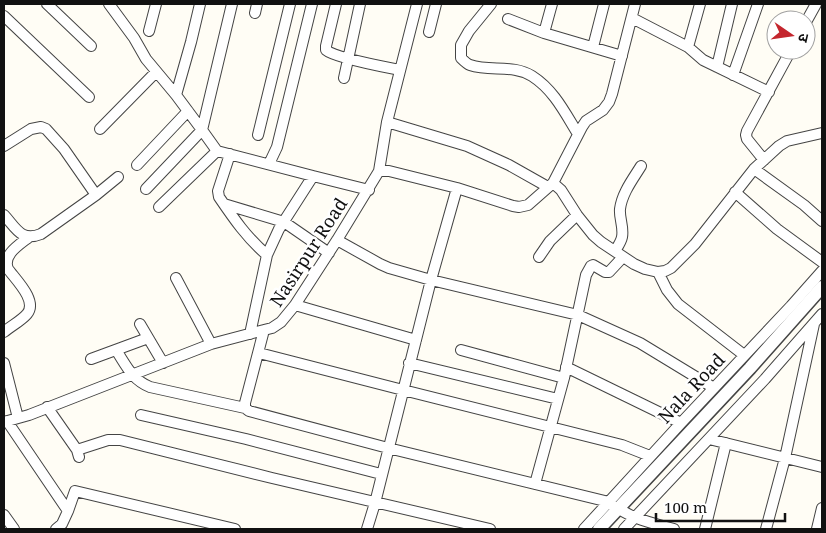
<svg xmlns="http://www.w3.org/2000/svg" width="826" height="533" viewBox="0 0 826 533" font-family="'Noto Serif','Noto Sans Devanagari',serif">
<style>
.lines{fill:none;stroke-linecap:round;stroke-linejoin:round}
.minor-casing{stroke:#444;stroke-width:12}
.tertiary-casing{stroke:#444;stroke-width:15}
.minor{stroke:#fff;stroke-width:10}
.tertiary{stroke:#fff;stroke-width:12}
.labels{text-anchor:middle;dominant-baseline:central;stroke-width:5;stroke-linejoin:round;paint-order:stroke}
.street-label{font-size:18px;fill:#111;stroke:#fff}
</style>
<rect width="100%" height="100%" fill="#fffdf5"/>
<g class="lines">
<!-- minor casing -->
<g class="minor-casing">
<path id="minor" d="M47,4L68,24L91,46
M109,4L134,38L146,59L176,95L202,130L232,4
M336,4L326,46V50C335,58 385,67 400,70
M491,4L469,31L461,45V58C464,61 467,64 470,65C490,72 513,64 532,76C554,90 565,113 578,134
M255,13L257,4
M4,16L89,97
M632,18L688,47L703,60L769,92
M508,19L544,33L622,56
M806,22L816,4
M149,31L156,4
M429,32L436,4
M544,33L552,4
M593,47L604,4
M688,47L700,4
M717,67L732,4
M733,75L758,4
M344,78L360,4
M176,95L191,42L200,4
M387,122L467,146L509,165L548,187
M100,129L156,72
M258,135L290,4
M4,146L31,129L41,127L46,129L64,149L96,195
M217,151L313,176L279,229L267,255L250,334
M230,154L218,191L219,197C234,219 247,238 267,255
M764,160L747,139L746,135L747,131L791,50
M269,164L277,147L312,4
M137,165L188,111
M754,169L804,205L822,221
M379,171H389L457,188L513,206L519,207L528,205L553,183L582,127L586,121L603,110L609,102L612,94L635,4
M313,176L369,190
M553,183L561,190L577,215L593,235L601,242L634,264L645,269L658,272L665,271L671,268L695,244L754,169L779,146L787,141L822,133
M146,189L202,130L217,151L159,207
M735,192L777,229L822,262
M224,204L284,222L329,253
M4,215C16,228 21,242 41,234L96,195L118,177
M337,240L380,264L389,268L431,280L578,315L640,343L714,388
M615,251C618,246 621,242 622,237C624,227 619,218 620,209C622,193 633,179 641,166
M539,257L550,241L577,215
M658,272L667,290L678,304L744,355
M176,278L211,344
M295,305L416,340
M140,324L163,363
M264,330L245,403V408L249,411L388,448L609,502C631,519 648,522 674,529
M4,332C11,326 21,321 27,314C38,301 16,280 8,269C2,255 19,245 29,237
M116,350C126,365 132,380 150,387L245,408
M461,350L564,378
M259,353L403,390L622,445L650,456
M91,359L148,338
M4,363L18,418
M409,363L558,399
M566,367L681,423
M47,407L77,450L79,457
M141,415L246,439L381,474
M7,421L68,511L62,524L56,529
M4,422L29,415L211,344L264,330L272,328L281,322L295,305L337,240L379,171L387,122L417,4
M709,439L822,467
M77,450L108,440H120L272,478L490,529
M535,484L564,378L586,275L591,266L593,265L605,272H609L623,257
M68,511L75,491L235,529
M4,515L14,529
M367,529L375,503L431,280L457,188
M584,529L681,423L791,306L822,271
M624,529L765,379L822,314
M705,529L726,443
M766,529L785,458L814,324
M817,529L822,508"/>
</g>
<!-- tertiary casing -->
<g class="tertiary-casing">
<path id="tertiary" d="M599,529L750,368L822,287"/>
</g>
<!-- minor -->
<use href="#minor" class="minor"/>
<!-- tertiary -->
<use href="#tertiary" class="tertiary"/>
</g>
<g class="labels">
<!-- street labels -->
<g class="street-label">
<text transform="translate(308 252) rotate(-57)">Nasirpur Road</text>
<text transform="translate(691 388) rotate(-47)">Nala Road</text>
</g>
</g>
<!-- border -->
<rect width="826" height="533" fill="none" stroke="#111111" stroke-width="10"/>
<!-- north arrow -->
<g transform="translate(791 35) rotate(103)"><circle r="24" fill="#ffffff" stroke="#a0a0a0"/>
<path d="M0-4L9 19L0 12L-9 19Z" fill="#c4262e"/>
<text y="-8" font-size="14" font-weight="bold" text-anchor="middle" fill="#111111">उ</text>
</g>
<!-- scale -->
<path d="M656 513v8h129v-8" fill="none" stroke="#111111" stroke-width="2.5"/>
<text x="664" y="513" font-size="15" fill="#111111" stroke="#ffffff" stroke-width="4" paint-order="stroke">100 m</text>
</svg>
